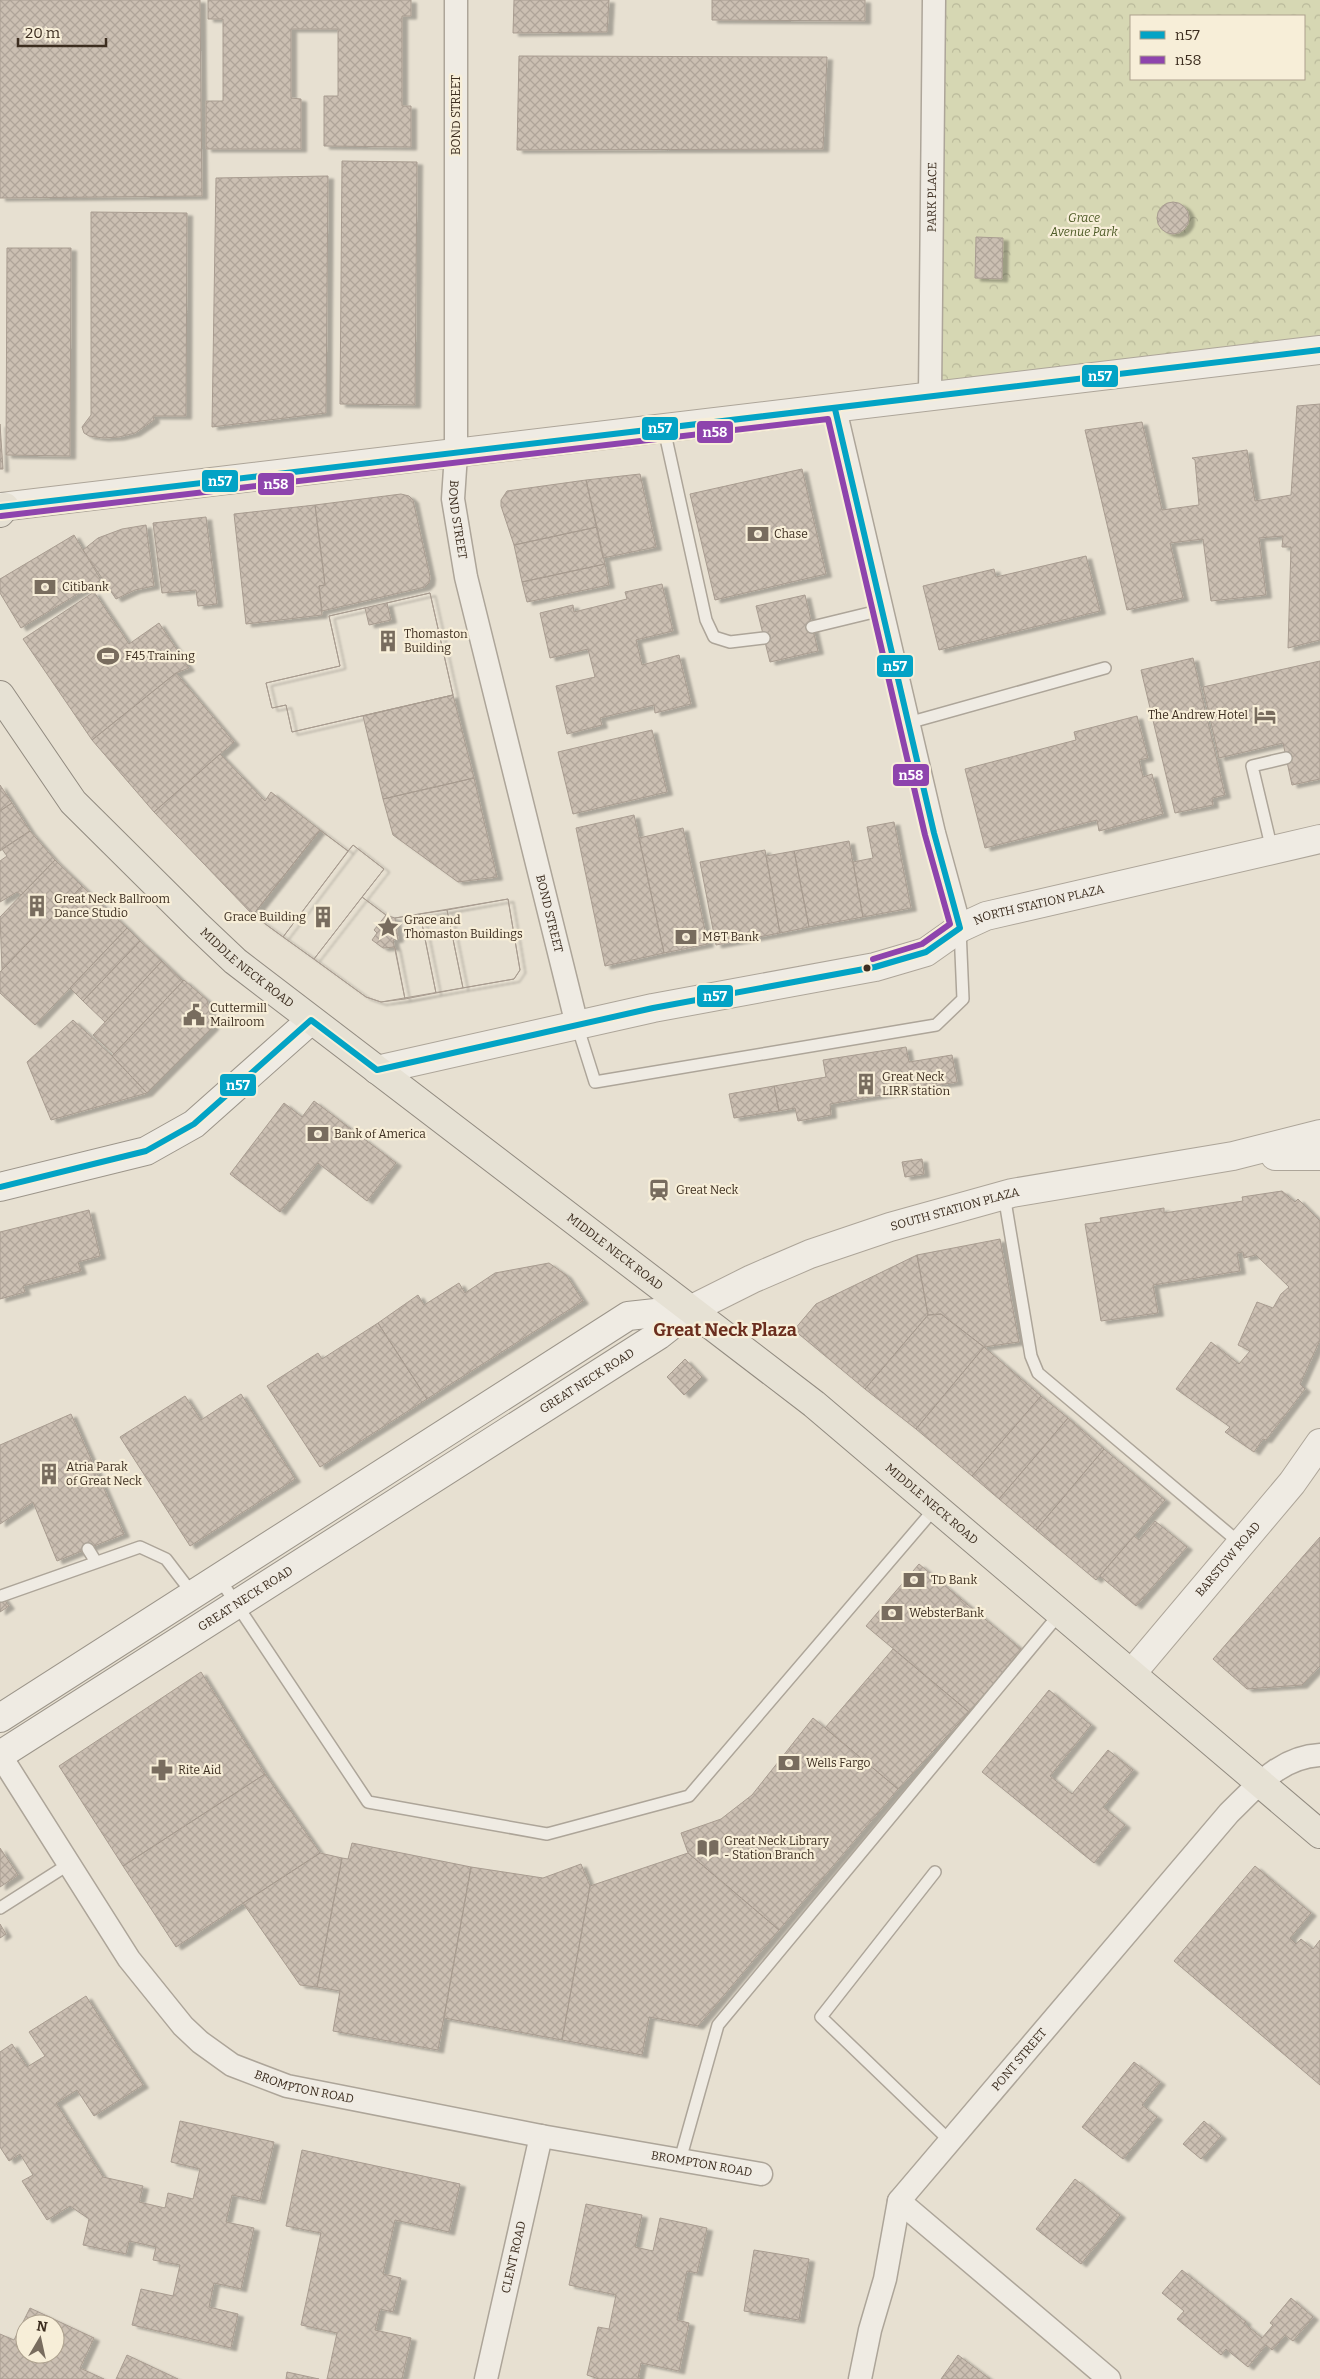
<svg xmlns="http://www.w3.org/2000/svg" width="1320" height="2379" viewBox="0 0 1320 2379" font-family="Bitter,serif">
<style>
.park{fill:url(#park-crowns);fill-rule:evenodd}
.building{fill:url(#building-cross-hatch);stroke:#a89c90;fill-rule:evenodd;filter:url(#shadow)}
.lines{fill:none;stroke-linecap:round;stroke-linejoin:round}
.service-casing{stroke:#ada599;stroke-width:14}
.minor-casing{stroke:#ada599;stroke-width:25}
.tertiary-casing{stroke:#ada599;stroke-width:30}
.secondary-casing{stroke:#9c958a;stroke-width:30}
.primary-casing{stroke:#928b80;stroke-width:30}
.service{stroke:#efebe3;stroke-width:11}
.minor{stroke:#efebe3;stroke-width:22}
.tertiary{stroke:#efebe3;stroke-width:28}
.secondary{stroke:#efebe3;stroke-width:28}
.primary{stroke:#e6e1d4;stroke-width:28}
.bus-1-casing{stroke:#f7eed8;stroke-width:10}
.bus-2-casing{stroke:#f7eed8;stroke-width:10}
.bus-1{stroke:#03a3c5;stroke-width:6}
.bus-2{stroke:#8e44ad;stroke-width:6}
.bus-dot{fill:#3d2e20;stroke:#f7eed8;stroke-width:2}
.labels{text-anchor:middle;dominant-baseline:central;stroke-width:4.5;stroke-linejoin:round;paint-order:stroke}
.street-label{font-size:12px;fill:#3d2e20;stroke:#f7eed8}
.park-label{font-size:12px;font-style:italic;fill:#4d5a26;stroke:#f7eed8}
.poi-label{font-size:12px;fill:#3d2e20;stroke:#f7eed8;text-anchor:start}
.district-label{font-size:18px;font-weight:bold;fill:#6b2e1e;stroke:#f7eed8}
.line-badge{stroke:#f7eed8;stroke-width:2}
.badge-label{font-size:14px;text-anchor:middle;font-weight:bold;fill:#fff}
</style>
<defs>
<pattern id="park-crowns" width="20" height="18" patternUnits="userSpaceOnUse" patternTransform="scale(1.25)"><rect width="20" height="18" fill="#d6d7b3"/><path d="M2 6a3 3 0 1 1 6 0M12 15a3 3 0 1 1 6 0" fill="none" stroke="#b9b99a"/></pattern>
<pattern id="building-cross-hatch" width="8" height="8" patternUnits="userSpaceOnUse" patternTransform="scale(1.25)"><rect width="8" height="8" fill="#cbbfb2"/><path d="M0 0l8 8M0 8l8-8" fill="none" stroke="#afa499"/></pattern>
<filter id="shadow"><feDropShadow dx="5.5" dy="3" stdDeviation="1" flood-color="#0004"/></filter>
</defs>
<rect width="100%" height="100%" fill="#e7e0d1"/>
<!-- park -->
<path class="park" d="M934,0H1320V350L930,395ZM1131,16H1304V79H1131Z"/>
<!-- building -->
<path class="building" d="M0,0H200L202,196L0,198Z
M208,0H411V16H402V106H411V147L324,146V96H338V29H291V98L301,99V149H206V101H223V19H208Z
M514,0H609L607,32L513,33Z
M712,0H865V21L712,20Z
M519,56L827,57L823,149L517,150Z
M342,161L417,162L415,405L340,404Z
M328,176L326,413L212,427L216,178Z
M1157 218a16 16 0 1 1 32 0a16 16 0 1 1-32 0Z
M91,212L187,213L186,416H153L154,420L135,433L119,437L103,438L89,436L84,433L82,427L91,415Z
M976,237L1003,238L1002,279L975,278Z
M7,248H71L70,456L6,455Z
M1320,404V640L1288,648L1291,547H1282L1283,536L1259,538L1266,595L1211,601L1203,539L1170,543L1183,598L1127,610L1085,430L1142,422L1162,510L1199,505L1195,460L1192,458L1247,450L1255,501L1291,495L1297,406Z
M0,424L3,469H0Z
M802,469L826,574L715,600L690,494Z
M640,474L656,547L603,558L586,480Z
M586,480L597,527L514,545L501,506V500L507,491Z
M401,494L409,496L413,500L430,577L429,583L425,587L322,611L319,586L325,585L315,505Z
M315,505L325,585L319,586L322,615L246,624L234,514Z
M206,517L217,604L198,606L196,590L162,593L153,523Z
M146,525L154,586L135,590L116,599L83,550L98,538L122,529Z
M597,527L605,564L522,582L514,545Z
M74,535L101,580L21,628L0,593V579Z
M1086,556L1100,611L939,650L923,586L994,569L996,577Z
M605,564L609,585L527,602L522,582Z
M662,584L673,631L636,640L642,665L679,655L691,704L655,713L654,705L600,718L602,725L567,734L556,686L595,677L588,649L550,658L540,613L573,605L574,612L627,599L625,592Z
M94,592L129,644L159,623L189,668L176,673L92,740L23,639Z
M430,593L453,695L292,732L286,705L272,708L266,683L340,666L329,616L365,608L369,625L391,620L387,603Z
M430,593L453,695L292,732L286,705L272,708L266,683L340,666L329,616Z
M805,595L818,651L770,662L756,606Z
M1193,658L1225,795L1212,798L1213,805L1175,813L1141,670Z
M1320,661V779L1292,785L1283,743L1219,758L1203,687Z
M176,673L234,742L154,812L92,740Z
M453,695L474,778L383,799L363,716Z
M1137,716L1148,758L1139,760L1143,777L1152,774L1163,814L1099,831L1097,820L985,848L965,769L1076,740L1074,732Z
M652,730L667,792L573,814L558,752Z
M220,754L265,801L271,792L320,830L253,915L154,812Z
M474,778L497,877L458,882L393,835L383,799Z
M0,785L12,803L0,811Z
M12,803L30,831L0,851V811Z
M634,815L664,953L605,966L576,828Z
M894,822L911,908L863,917L853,862L873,858L867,827Z
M683,828L708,944L664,953L639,838Z
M320,830L348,851L283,937L253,915Z
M320,830L348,851L353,845L384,869L362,897L386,915L395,918L508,899L520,970L514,979L381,1002L366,997L253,915Z
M30,831L55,860L21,895L17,892L0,902V861L7,856L2,849Z
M849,841L863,917L809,927L794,851Z
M353,845L384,869L314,959L283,937Z
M765,850L780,933L716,945L700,862Z
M794,851L809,927L780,933L766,856Z
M55,860L82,886L2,970L0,917Z
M82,886L127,928L35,1025L0,993V972Z
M362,897L386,915L374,930L377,933L372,940L383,948L395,947L405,999L381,1002L366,997L314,959Z
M508,899L520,970L514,979L463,988L447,910Z
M447,910L463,988L436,993L420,914Z
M420,914L436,993L405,999L393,940L398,939L395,918Z
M127,928L140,941L83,1001L70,988Z
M140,941L162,961L105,1022L83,1001Z
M162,961L183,981L114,1054L93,1035Z
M184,980L207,1000L213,1027L147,1093L112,1056Z
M73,1020L112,1056L147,1093L51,1120L27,1062Z
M906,1047L909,1062L952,1055L957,1082L830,1104L831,1115L798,1121L795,1108L779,1111L774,1086L826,1077L823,1060Z
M774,1086L779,1111L734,1118L729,1094Z
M314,1101L396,1163L367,1201L318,1163L280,1212L230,1174L284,1103L302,1117Z
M922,1159L924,1174L905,1177L902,1162Z
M1282,1191L1295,1202L1298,1199L1320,1221V1340L1300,1384L1305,1389L1266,1440L1263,1439L1254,1452L1225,1432L1230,1427L1176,1389L1211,1342L1239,1364L1250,1351L1238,1345L1257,1302L1273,1308L1281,1294L1289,1287L1256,1255L1244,1258L1243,1252L1237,1253L1240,1271L1153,1285L1158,1313L1101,1321L1085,1224L1101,1222L1100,1218L1164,1208V1213L1243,1201L1242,1197Z
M89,1210L100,1256L78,1262L81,1271L23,1286L25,1292L0,1299V1232Z
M1000,1239L1019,1342L984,1347L941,1314L928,1315L917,1255Z
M917,1255L928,1315L865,1389L794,1330L816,1304Z
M549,1263L566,1275L583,1301L427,1399L378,1323L418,1295L424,1305L459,1283L465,1293L495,1273Z
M941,1314L984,1347L916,1429L865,1389L928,1315Z
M378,1323L427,1399L320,1467L267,1386L318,1353L322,1359Z
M984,1347L1041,1396L972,1476L916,1429Z
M685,1359L702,1377L684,1395L667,1377Z
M241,1394L295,1479L190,1546L120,1437L185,1396L201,1420Z
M1041,1396L1068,1418L999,1499L972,1476Z
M71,1414L124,1534L57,1561L33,1502L0,1524V1445Z
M1068,1418L1104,1449L1036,1530L999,1499Z
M1104,1449L1165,1500L1096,1580L1036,1530Z
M1155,1521L1187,1547L1136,1606L1100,1576L1134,1536L1139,1540Z
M1320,1537V1666L1302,1685L1247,1689L1213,1659Z
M919,1564L1022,1650L969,1712L866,1626Z
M0,1594L9,1606L0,1612Z
M893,1649L969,1712L898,1789L825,1728Z
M201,1672L265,1774L123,1866L59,1766Z
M1049,1690L1091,1725L1050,1776L1072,1794L1108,1750L1133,1770L1103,1807L1125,1825L1094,1863L982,1772Z
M813,1718L898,1789L779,1930L688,1853L681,1833L721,1819L752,1795Z
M265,1774L320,1853L176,1947L123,1866Z
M352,1843L471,1867L438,2050L333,2031L340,1991L317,1987L342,1858L348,1859Z
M0,1848L18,1875L0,1887Z
M320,1853L342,1858L317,1987L300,1985L243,1903Z
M688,1853L779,1930L698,2026L649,2017L642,2055L562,2040L590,1886Z
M581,1864L590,1886L562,2040L444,2018L471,1867L543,1878Z
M1255,1866L1311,1913L1290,1938L1296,1944L1301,1939L1313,1949L1320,1940V2085L1174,1961Z
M0,1924L6,1934L0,1938Z
M86,1996L143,2085L94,2116L77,2090L56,2103L103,2177L143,2186L139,2202L165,2208L168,2193L193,2199L200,2169L171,2162L180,2121L274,2142L260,2201L232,2195L226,2222L254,2228L241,2289L214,2283L209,2307L238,2314L231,2348L132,2325L141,2289L173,2296L180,2265L153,2260L156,2247L129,2241L126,2254L83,2245L89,2219L70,2206L47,2220L22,2181L33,2175L20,2154L9,2161L0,2147V2052L12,2044L27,2067L45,2056L29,2032Z
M1134,2062L1160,2082L1142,2105L1157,2117L1123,2159L1082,2127Z
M1204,2121L1221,2136L1201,2159L1183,2144Z
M302,2150L460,2184L449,2232L395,2220L383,2274L401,2278L393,2312L380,2309L375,2330L411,2338L402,2379H327L337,2333L301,2325L321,2233L286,2226Z
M1075,2179L1120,2215L1081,2264L1036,2229Z
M586,2204L642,2215L635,2247L653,2251L660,2218L707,2228L697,2273L687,2271L677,2320L689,2323L679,2371L641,2363L638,2378L643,2379H599L587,2375L598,2327L609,2329L616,2295L569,2285Z
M754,2250L809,2259L799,2320L744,2311Z
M1182,2270L1246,2322L1244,2323L1262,2338L1273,2325L1270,2323L1291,2298L1313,2317L1293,2341L1285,2335L1272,2350L1266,2345L1248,2367L1226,2349L1221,2355L1177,2319L1184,2311L1162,2293Z
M30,2308L94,2338L80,2368L104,2379H0V2334L14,2340ZM25,2324H55V2354H25Z
M127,2355L178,2379H116Z
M958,2355L990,2379H941Z
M287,2372L319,2379H286Z"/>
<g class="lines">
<!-- service casing -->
<g class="service-casing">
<path id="service" d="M664,429L706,620L714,637L730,642L764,638
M812,627L882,610
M908,723L1105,668
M1272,850L1252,766L1286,758
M577,1025L595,1082L936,1025L963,999L960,929
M1004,1195L1031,1356L1038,1373L1241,1544
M88,1549L96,1562
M219,1578L368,1802L547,1834L689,1796L936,1507
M1,1596L140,1547L166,1559L192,1593
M935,1872L821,2017L950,2141
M0,1908L69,1864
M680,2160L718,2025L1061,1612"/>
</g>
<!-- minor casing -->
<g class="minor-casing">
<g id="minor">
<path id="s1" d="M456,0V454L453,499L466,577L577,1025"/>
<path id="s2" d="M930,395L934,0"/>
<path d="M835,409L934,833L960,928"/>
<path id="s3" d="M0,1755L129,1959L183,2026L200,2042L232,2065L287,2086L541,2136L761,2174"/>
<path d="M899,2201L1109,2379"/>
<path id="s4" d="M486,2379L541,2136"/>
<path id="s5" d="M860,2379L870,2330L885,2279L899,2201L1229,1813C1256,1787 1280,1757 1320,1755"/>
</g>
</g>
<!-- tertiary casing -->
<g class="tertiary-casing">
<g id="tertiary">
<path d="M0,507L1320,350"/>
<path id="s6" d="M377,1070L653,1008L875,967L926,952L960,928L986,916L1320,839"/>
<path d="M1275,1156H1320"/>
<path id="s7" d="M692,1309L752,1279L810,1254L890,1227L1012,1193L1233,1156L1320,1134"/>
<path id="s8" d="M1132,1673L1292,1483L1320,1443"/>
</g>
</g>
<!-- secondary casing -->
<g class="secondary-casing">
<g id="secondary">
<path d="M0,1187L146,1151L194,1124L311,1020"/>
<path d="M0,1718L628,1316L692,1309"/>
<path id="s9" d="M0,1755L659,1335L692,1309"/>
</g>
</g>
<!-- primary casing -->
<g class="primary-casing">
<g id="primary">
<path d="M0,513L5,507"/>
<path id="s10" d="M0,695L73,802L198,926L235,961L814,1404L1320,1834"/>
</g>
</g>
<!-- service -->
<use href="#service" class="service"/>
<!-- minor -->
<use href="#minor" class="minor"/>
<!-- tertiary -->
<use href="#tertiary" class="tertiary"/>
<!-- secondary -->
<use href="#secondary" class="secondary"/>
<!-- primary -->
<use href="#primary" class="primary"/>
<!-- bus-1 casing -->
<g class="bus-1-casing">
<path id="bus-1" d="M0,507L1320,350
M0,1187L146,1151L194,1124L311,1020L377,1070L653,1008L875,967L926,952L960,928L934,833L835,409"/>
</g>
<!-- bus-2 casing -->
<g class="bus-2-casing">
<path id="bus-2" d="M1,516L828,419L925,835L950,924L922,944L873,959"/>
</g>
<!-- bus-1 -->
<use href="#bus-1" class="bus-1"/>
<!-- bus-2 -->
<use href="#bus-2" class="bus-2"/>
</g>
<!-- icons -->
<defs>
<g id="bank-bare" transform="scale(1.725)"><path d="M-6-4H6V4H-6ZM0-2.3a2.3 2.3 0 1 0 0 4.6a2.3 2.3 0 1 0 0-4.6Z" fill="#786c5e" stroke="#f7eed8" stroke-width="2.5" paint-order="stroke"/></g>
<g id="building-bare" transform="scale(1.725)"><path d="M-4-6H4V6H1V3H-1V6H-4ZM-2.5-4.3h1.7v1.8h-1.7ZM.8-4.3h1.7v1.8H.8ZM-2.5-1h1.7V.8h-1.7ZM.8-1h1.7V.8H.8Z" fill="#786c5e" stroke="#f7eed8" stroke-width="2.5" paint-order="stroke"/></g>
<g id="stadium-bare" transform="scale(1.725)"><path d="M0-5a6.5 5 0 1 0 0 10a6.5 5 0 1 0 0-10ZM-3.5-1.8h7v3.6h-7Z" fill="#786c5e" stroke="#f7eed8" stroke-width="2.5" paint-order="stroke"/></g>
<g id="hotel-bare" transform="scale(1.725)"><path d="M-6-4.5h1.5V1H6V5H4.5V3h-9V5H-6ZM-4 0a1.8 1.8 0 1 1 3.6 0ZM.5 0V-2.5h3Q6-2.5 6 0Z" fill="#786c5e" stroke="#f7eed8" stroke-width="2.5" paint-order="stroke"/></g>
<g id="sight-bare" transform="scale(1.725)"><path d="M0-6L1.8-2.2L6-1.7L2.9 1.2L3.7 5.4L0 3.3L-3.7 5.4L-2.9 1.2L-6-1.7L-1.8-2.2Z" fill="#786c5e" stroke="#f7eed8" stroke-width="2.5" paint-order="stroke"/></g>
<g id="civic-bare" transform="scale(1.725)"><path d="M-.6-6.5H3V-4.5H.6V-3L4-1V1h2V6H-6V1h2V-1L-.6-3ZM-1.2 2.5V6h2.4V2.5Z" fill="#786c5e" stroke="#f7eed8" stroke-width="2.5" paint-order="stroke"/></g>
<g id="station-bare" transform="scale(1.725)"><path d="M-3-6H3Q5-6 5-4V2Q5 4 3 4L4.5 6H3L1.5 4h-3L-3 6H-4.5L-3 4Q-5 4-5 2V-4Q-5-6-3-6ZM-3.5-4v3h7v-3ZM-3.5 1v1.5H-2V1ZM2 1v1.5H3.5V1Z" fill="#786c5e" stroke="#f7eed8" stroke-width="2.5" paint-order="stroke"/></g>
<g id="pharmacy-bare" transform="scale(1.725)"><path d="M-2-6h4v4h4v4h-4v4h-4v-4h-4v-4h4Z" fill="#786c5e" stroke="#f7eed8" stroke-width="2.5" paint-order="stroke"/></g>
<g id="library-bare" transform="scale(1.725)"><path d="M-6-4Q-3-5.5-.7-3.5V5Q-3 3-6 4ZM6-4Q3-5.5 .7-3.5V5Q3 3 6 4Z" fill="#786c5e" stroke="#f7eed8" stroke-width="2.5" paint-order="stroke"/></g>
</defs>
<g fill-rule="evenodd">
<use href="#bank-bare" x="758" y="534"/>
<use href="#bank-bare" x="45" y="587"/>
<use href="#building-bare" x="388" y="641"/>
<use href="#stadium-bare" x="108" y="656"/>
<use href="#hotel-bare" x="1265" y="715"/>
<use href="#building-bare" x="37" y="906"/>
<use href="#building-bare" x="323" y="917"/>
<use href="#sight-bare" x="388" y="927"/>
<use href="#bank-bare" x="686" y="937"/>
<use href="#civic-bare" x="194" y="1015"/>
<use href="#building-bare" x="866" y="1084"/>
<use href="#bank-bare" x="318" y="1134"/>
<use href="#station-bare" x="659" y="1190"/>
<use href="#building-bare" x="49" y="1474"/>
<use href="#bank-bare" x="914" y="1580"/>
<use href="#bank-bare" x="892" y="1613"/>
<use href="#bank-bare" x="789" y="1763"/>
<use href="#pharmacy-bare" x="162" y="1770"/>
<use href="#library-bare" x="708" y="1848"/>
</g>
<!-- markers -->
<circle class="bus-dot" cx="867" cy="968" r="4.5"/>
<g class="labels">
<!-- street labels -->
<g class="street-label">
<text transform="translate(456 115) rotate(-90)">BOND STREET</text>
<text stroke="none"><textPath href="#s2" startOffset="198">PARK PLACE</textPath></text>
<text stroke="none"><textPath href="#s1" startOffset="520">BOND STREET</textPath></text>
<text stroke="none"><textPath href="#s6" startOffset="686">NORTH STATION PLAZA</textPath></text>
<text stroke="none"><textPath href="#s1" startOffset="925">BOND STREET</textPath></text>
<text stroke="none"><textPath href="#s10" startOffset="370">MIDDLE NECK ROAD</textPath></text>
<text stroke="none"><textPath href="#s7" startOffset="282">SOUTH STATION PLAZA</textPath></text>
<text stroke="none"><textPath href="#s10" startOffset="835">MIDDLE NECK ROAD</textPath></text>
<text stroke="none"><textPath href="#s9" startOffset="696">GREAT NECK ROAD</textPath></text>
<text stroke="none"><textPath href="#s10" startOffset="1240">MIDDLE NECK ROAD</textPath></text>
<text stroke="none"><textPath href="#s8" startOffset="149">BARSTOW ROAD</textPath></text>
<text stroke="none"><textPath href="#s9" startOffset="291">GREAT NECK ROAD</textPath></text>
<text stroke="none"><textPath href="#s5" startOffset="368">PONT STREET</textPath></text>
<text stroke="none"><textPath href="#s3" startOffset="466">BROMPTON ROAD</textPath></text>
<text stroke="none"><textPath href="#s3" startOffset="871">BROMPTON ROAD</textPath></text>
<text stroke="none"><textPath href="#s4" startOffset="125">CLENT ROAD</textPath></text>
</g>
<!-- park labels -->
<g class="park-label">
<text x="1084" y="218">Grace<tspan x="1084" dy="14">Avenue Park</tspan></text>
</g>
<!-- poi labels -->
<g class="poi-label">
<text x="774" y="534">Chase</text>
<text x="62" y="587">Citibank</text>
<text x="404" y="634">Thomaston<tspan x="404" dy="14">Building</tspan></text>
<text x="125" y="656">F45 Training</text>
<text x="1248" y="715" text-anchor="end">The Andrew Hotel</text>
<text x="54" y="899">Great Neck Ballroom<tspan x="54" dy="14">Dance Studio</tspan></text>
<text x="306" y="917" text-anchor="end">Grace Building</text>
<text x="404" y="920">Grace and<tspan x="404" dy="14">Thomaston Buildings</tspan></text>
<text x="702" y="937">M&amp;T Bank</text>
<text x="210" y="1008">Cuttermill<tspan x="210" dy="14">Mailroom</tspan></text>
<text x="882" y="1077">Great Neck<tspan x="882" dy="14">LIRR station</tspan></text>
<text x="334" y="1134">Bank of America</text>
<text x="676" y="1190">Great Neck</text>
<text x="66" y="1467">Atria Parak<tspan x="66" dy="14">of Great Neck</tspan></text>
<text x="931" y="1580">TD Bank</text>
<text x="909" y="1613">WebsterBank</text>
<text x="806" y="1763">Wells Fargo</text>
<text x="178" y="1770">Rite Aid</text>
<text x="724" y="1841">Great Neck Library<tspan x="724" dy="14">- Station Branch</tspan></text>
</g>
<!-- district labels -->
<g class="district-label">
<text x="725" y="1330">Great Neck Plaza</text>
</g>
</g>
<g class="line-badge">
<rect x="1081" y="364" width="38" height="24" rx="5" fill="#03a3c5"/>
<rect x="641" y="416" width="38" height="25" rx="5" fill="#03a3c5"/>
<rect x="696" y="420" width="38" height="24" rx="5" fill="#8e44ad"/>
<rect x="201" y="469" width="38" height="24" rx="5" fill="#03a3c5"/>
<rect x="257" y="472" width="38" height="24" rx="5" fill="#8e44ad"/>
<rect x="876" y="654" width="38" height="24" rx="5" fill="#03a3c5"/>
<rect x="892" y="763" width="38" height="24" rx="5" fill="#8e44ad"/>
<rect x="696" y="984" width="38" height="24" rx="5" fill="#03a3c5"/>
<rect x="219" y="1073" width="38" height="24" rx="5" fill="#03a3c5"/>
</g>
<g class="badge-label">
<text x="1100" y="381">n57</text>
<text x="660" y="433">n57</text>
<text x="715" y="437">n58</text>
<text x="220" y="486">n57</text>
<text x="276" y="489">n58</text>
<text x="895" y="671">n57</text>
<text x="911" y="780">n58</text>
<text x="715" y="1001">n57</text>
<text x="238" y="1090">n57</text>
</g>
<!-- legend -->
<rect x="1130" y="15" width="175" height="65" fill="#f7eed8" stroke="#ada18e"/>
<rect x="1140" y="31" width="25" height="8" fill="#03a3c5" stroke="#ada18e"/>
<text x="1175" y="40" font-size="15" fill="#3d2e20">n57</text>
<rect x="1140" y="56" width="25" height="8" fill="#8e44ad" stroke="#ada18e"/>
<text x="1175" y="65" font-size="15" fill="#3d2e20">n58</text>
<!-- north arrow -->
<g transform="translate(40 2339) rotate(9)"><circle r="24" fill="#f7eed8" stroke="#ada18e"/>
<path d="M0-4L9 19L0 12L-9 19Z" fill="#786c5e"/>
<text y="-8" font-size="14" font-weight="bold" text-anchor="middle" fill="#3d2e20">N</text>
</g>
<!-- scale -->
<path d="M18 38v8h88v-8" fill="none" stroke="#3d2e20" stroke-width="2.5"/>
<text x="25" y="38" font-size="15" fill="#3d2e20" stroke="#f7eed8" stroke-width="4" paint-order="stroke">20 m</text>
</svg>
